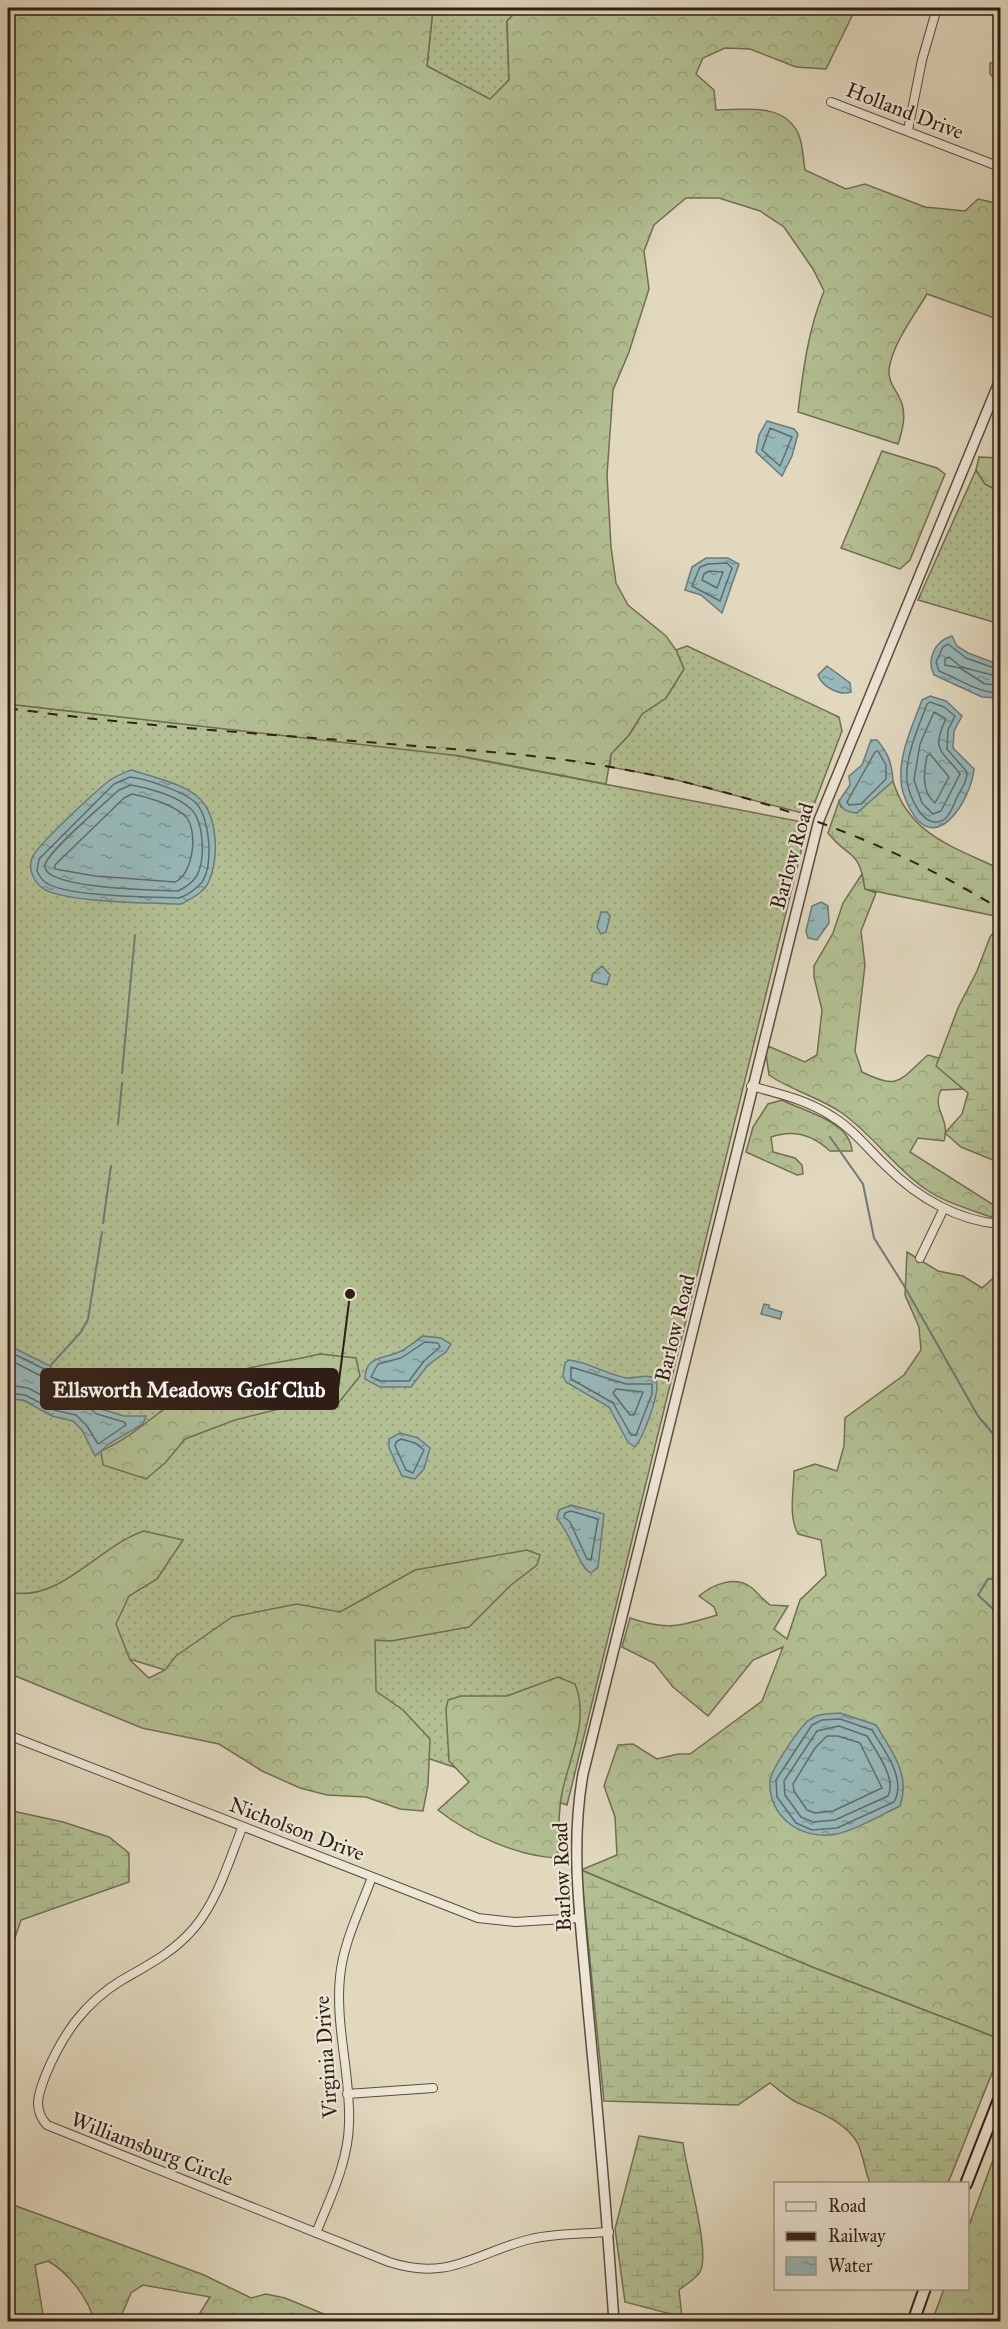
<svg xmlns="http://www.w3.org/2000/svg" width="1008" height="2329" viewBox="0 0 1008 2329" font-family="'IM FELL Great Primer',serif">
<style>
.grass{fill:url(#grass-dots);stroke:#716e54;stroke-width:1.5}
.forest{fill:url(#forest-crowns);stroke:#716e54;stroke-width:1.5}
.wetland{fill:url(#wetland-marsh);stroke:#716e54;stroke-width:1.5}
.water{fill:url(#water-ripples);stroke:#6d7a78;stroke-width:1.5}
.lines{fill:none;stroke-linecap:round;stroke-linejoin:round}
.shore{stroke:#636b68;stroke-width:1.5}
.stream{stroke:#6d7a78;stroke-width:2}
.minor-casing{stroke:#5c4c40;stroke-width:10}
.tertiary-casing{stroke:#5c4c40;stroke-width:12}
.secondary-casing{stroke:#301e16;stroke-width:14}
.minor{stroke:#ece6d5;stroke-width:8}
.tertiary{stroke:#ece6d5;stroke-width:9}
.secondary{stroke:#ece6d5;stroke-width:10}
.rail{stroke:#301e16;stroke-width:2;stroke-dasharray:10 10;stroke-linecap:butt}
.labels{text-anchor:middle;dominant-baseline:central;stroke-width:4.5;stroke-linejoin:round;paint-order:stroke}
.street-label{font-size:21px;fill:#301e16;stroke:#ece6d5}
.leader{fill:none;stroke:#301e16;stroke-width:2}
.callout-dot{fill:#301e16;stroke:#ece6d5;stroke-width:2}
.callout{fill:#301e16;stroke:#301e16;stroke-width:2}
.callout-label{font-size:22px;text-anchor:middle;font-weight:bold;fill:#fff}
</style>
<defs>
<pattern id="grass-dots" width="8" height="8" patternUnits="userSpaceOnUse" patternTransform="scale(1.5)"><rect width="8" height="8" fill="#b2bf92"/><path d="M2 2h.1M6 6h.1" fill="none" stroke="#99a47d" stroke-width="1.8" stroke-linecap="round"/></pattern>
<pattern id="forest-crowns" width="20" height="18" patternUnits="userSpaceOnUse" patternTransform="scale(1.5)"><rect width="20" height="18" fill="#b2bf92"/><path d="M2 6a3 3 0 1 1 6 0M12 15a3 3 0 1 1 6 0" fill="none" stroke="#99a47d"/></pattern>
<pattern id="wetland-marsh" width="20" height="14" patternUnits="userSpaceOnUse" patternTransform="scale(1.5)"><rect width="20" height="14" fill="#b2bf92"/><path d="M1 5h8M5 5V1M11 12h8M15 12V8" fill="none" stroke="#99a47d"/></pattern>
<pattern id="water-ripples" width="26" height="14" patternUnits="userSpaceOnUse" patternTransform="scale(1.5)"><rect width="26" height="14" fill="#96b8b9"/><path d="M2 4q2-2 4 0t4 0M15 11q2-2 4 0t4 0" fill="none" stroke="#7b9595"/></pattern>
</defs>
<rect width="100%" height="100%" fill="#e1d8be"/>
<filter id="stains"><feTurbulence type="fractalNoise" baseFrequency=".00333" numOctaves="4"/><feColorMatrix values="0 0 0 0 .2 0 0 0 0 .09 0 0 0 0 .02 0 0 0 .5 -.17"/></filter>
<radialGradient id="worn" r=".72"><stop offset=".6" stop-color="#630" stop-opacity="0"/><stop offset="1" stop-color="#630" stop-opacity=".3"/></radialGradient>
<!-- grass -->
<path class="grass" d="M433,8H520L507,21L509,80L490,100L427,66Z
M976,470L985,484L1000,492V624L918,600Z
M687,646L839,717L842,731L810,815L669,778L610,767L611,754L629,735L642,714L666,698L684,669L676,650Z
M8,704L265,733L395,744L808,823L567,1805L165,1670L8,1622Z"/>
<!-- forest -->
<path class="forest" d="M8,8H433L427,66L490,99L509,80L507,21L520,8H856L826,69L796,67L750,49L725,48L703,58L696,74L714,90L716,110C743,110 783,102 798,133C803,143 803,159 805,170L846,189L865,184L925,207L965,211L978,199L991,202L1000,210V320L927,294C914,316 893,343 889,369C888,382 895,388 900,399C907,413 903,429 898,444L798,412C803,371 808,330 824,291L813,269L784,227L760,211L719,198H686L654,225L644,251L649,289L629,352L613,390L607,475L611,547L616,583L628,605L666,636L676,650L684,669L666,698L642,714L629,735L611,754L606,784L461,756L8,704Z
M990,63H1000V85L990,74Z
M882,451L937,468L945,474L910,560L900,569L841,548Z
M979,457L1000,458V492L985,484L976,470Z
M862,874L865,889L876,893L861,931L865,965L855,1051L862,1072C900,1091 899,1080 928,1055L939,1058L937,1066L963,1089L941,1090C931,1109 951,1119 944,1141L918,1138L910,1152L1000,1209L991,1217C969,1209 943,1202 924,1188C893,1166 873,1135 842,1113C819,1097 792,1091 769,1075L766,1054L768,1046L805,1062L817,1055L822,1010L814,977V966L833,933L843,903Z
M782,1100C805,1112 850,1121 852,1151H830C813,1135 793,1129 771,1137L773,1152L795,1158L802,1165L803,1174L797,1175L746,1152L753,1127L768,1104Z
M907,1252L938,1271L963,1276L982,1288L1000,1272V2039L812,1967L581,1870L617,1855L615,1817L604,1786L618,1745L633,1744L657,1759L678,1754H690L762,1701L783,1647L753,1660L708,1716L673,1687L654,1663L622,1647L630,1618C668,1631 681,1626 717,1615L714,1607L699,1596C713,1584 736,1575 752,1588C759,1594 763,1600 770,1605L788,1606L774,1629L787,1639L800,1600L826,1575L821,1540L798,1534C788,1516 794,1490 794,1471L815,1464L837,1471L844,1446L845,1418L904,1375L921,1350L919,1327L905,1295Z
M320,1354L356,1358L360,1376L336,1406L287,1407L235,1420L185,1439L165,1463L146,1479L103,1465L101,1451C137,1435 163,1406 196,1387C234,1366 279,1364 320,1354Z
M144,1531L183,1540L157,1579L129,1596L116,1624L130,1660L149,1678L165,1670L176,1656L232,1617L297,1604L340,1612L415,1570L527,1550L540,1555L537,1565L511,1585L469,1627L391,1641L375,1640L376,1691L403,1710L430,1739L428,1785L423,1811L400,1809L366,1797L327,1795L300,1788L262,1771L219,1744L142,1728L8,1673V1592C60,1604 98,1546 144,1531Z
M558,1677L575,1684C590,1719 569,1758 562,1793C558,1814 558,1836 558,1858C519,1857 468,1834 438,1810L469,1782L449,1761L446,1709L448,1700L461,1696H507Z
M1000,2141V2321H932L944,2289L968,2288V2228Z
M8,2203L204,2275L251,2298L266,2294L285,2298L341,2321H195L210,2297L143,2285L131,2293L119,2321H94C89,2299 68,2272 48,2261L35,2265L44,2321H8Z"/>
<!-- wetland -->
<path class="wetland" d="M893,781C909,835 954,847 1000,869V917L865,889C859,847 849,860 828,833L839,801L841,807L857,813Z
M1000,924V1163L961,1147L945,1133L962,1114L968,1093L936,1066L958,1008L977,971L990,937Z
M8,1810L63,1822L109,1837L129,1853V1882L21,1920L8,1958Z
M581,1870L812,1967L1000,2039V2053L948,2183H870C865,2171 863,2155 858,2144C847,2122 816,2111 796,2102C787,2097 778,2089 770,2083L738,2105L604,2101Z
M639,2136L683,2143C686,2170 711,2252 700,2272C696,2279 685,2285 679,2290L682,2317L625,2302L615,2229Z"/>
<!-- water -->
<path class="water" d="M767,421L794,429L798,434L792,456L782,476L756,452L759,435Z
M706,558H728L739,564L722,613L701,595L685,590L692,567Z
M952,636L957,646L968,653L1000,665V698L982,697L934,675C926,659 935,641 952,636Z
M827,666L850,683L851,692C840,696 822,687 818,675Z
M930,696L946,701L962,716L954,731L953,748L974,769C971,800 935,859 909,807C905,799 901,788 901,780C899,753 913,725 922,700Z
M871,740H877C888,753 892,763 893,781L857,813C848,812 842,811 839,801L850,785L849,776L862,765Z
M131,770C150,776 185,784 199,798C218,816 219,857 209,881C205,892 191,899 181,904C153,903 59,903 41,887C33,880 28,868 32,858C37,845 96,791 110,780C116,776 124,773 131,770Z
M821,902L828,906L829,923L817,940L808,938L806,931L812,906Z
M601,912H607L610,916L606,932L601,934L597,927Z
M602,966L610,975L607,985L591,981L593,974Z
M764,1304L769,1305V1308L782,1312L780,1319L761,1314Z
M423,1336L441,1338L451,1344L446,1352L428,1365L411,1387H380L365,1379C365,1356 383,1359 399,1352C408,1348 415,1341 423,1336Z
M8,1345L50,1366L66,1385L101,1409L124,1416H146L143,1424L110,1443L95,1456L82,1430L73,1421L52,1416L23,1400L8,1399Z
M569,1360C589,1362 607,1375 627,1378C635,1379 647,1373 655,1379C663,1386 643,1439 635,1447L628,1442L609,1407L566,1382L563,1376L565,1363Z
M400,1433L418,1438L430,1448L424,1469L415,1479L402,1476L389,1448V1439Z
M571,1505L604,1514L598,1567L591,1573C579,1568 570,1531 557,1519L559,1510Z
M840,1713L876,1725C892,1751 911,1776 900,1806C881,1815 858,1829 837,1834C803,1841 768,1818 770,1781C771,1769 800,1727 809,1720C818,1713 829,1714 840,1713Z"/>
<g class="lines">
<!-- shore -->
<path class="shore" d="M770,428L792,437L780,466L762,450Z
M727,563L732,568L720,601L692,586L700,567L708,564Z
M709,571L723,572L717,588L702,580L704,574Z
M1000,670L966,658L948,644L943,647L936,662L939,671C959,679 978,693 1000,693
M1000,677L961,667L949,657L945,659V665L960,668L985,684L1000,685
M930,702L944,707L955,716L948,730L947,749L967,772C967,782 962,788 957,797C954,804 951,813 946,818C925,835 908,795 907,780C905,756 919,726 927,704Z
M934,712L946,719C930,751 943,751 960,774L941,811L933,814L922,803L914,780L920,744Z
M878,751L886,765V779L861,804L849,805L847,802L875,752Z
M930,754L949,777L935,803C921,792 924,771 927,756Z
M130,777C147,779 182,791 195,802C210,816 214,865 202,882C196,889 188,895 179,898C152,897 64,897 45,882C42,880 39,875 37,871L39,859L114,784Z
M131,785C149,788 178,796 191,809C204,822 206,861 196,877C192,883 184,888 178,891C159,890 40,889 45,865C47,852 106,802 119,790Z
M132,794C148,797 171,804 184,815C199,827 194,874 175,882L95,876L55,869V865L124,798Z
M425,1342L438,1343L440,1347L424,1361L409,1381H381L371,1377L378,1364L401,1358Z
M8,1351L46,1370L62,1389L97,1414L124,1422L126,1425L98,1444L87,1426L76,1415L54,1410L25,1395L8,1393
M8,1359L41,1376L61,1401L56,1403L28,1388L8,1385
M571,1367L626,1384H652V1394L636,1435H631L613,1403L571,1379Z
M616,1389L643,1392L634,1415H630L613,1393Z
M401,1439L415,1443L424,1450L413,1473L406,1470L395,1446L396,1442Z
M571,1511L598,1519L591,1560L587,1559L570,1522L564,1517L565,1513Z
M840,1719L872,1730C884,1750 907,1779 894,1802L837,1828L812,1830L796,1823L777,1797L776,1780L812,1725L822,1720Z
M839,1726L867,1736C876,1751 897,1779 888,1796L835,1820L813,1822L801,1817L785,1795L784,1781L817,1731Z
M827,1736H838L860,1743L882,1788L833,1811L815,1813L807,1810L794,1791L793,1784L815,1748Z"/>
<!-- stream -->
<path class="stream" d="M122,1073L135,935
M118,1124L122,1083
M830,1137L863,1184L874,1238L903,1284L978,1416L1000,1442
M103,1223L111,1166
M50,1366L81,1332L88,1319L102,1232
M1000,1578L988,1579L978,1595L993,1609L1000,1637"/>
<!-- minor casing -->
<g class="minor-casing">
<path id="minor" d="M831,102L1000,167
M908,130L922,60L937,8
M751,1086C780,1094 808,1100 833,1117C854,1130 869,1150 887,1167C917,1197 958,1221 1000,1224
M920,1258L944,1208
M8,1735L478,1918L515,1922L580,1918
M242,1828C229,1861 218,1899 195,1927C174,1952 150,1964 122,1980C84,2003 63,2034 46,2074C39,2092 32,2109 47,2125L389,2262C451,2282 476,2252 531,2239C556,2233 583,2234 609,2232
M347,2094L433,2088
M316,2233C330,2198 348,2163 349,2124C351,2075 335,2026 340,1977C343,1943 360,1910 372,1877"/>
</g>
<!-- tertiary casing -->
<g class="tertiary-casing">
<path id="tertiary" d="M614,2322C607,2217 598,2113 588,2009C582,1931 569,1852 583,1774L819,820L1000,380"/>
</g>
<!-- secondary casing -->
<g class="secondary-casing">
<path id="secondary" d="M966,2184L1000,2097
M913,2322L925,2288"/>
</g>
<!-- minor -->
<use href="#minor" class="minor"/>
<!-- tertiary -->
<use href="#tertiary" class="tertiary"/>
<!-- secondary -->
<use href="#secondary" class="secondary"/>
<!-- rail -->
<path class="rail" d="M8,708C146,728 288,735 427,747C494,752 561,757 627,770C757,794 887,840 1000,909"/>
</g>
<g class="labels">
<!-- street labels -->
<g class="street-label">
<text transform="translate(905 111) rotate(21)">Holland Drive</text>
<text transform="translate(792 856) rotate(-74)">Barlow Road</text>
<text transform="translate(675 1328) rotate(-76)">Barlow Road</text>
<text transform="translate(297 1829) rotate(21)">Nicholson Drive</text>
<text transform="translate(562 1877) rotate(-92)">Barlow Road</text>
<text transform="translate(326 2057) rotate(-94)">Virginia Drive</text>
<text transform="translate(152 2149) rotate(21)">Williamsburg Circle</text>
</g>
</g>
<!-- callouts -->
<path class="leader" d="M350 1294L338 1389"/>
<circle class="callout-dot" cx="350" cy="1294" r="6"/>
<rect class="callout" x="41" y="1369" width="297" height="40" rx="6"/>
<g class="callout-label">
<text x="189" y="1397">Ellsworth Meadows Golf Club</text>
</g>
<!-- margin -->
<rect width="1008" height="2329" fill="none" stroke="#e1d8be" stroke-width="30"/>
<rect x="9" y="9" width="990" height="2311" fill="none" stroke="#301e16" stroke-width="3"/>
<rect x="15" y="15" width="978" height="2299" fill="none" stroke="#301e16" stroke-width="1.5"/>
<!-- legend -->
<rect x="774" y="2182" width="195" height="108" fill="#ece6d5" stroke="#a19689" stroke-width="1.5"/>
<rect x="786" y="2202" width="30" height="9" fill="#ece6d5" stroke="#a19689" stroke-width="1.5"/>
<text x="828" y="2212" font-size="18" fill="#301e16">Road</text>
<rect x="786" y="2232" width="30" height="9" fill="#301e16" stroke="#a19689" stroke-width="1.5"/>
<text x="828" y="2242" font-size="18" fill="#301e16">Railway</text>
<rect x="786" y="2257" width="30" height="18" fill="url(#water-ripples)" stroke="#a19689" stroke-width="1.5"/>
<text x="828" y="2272" font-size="18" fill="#301e16">Water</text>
<rect width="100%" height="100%" filter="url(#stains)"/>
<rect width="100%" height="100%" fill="url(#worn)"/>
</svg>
